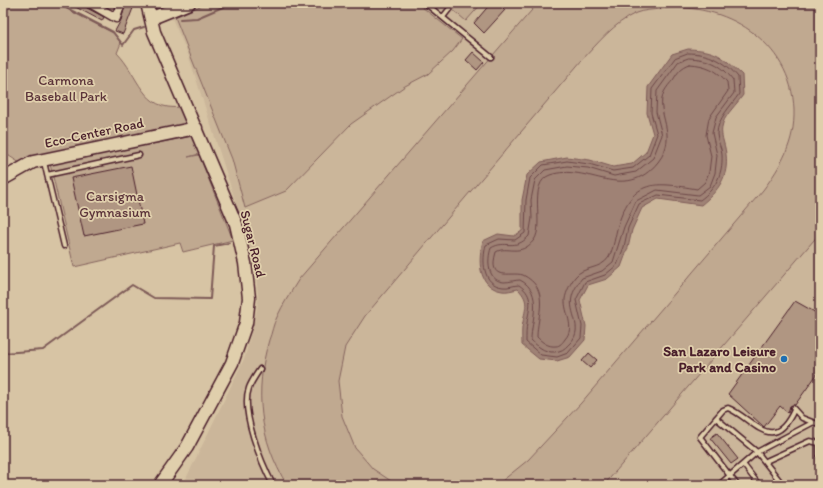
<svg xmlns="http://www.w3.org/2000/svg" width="823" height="488" viewBox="0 0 823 488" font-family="Itim,sans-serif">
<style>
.built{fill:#cbb69a}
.green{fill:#c0a990;stroke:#85645e}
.water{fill:#9f8274;stroke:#7d5a57}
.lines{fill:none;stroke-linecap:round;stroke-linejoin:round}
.shore{stroke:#6c4748;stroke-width:1}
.stream{stroke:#7d5a57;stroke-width:2}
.building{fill:#b09682;stroke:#4a1f2b}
.lane-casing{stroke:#4a1f2b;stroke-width:7}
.street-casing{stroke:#4a1f2b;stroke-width:11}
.secondary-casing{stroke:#4a1f2b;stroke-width:15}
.lane{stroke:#e0cfac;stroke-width:4}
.street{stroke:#e0cfac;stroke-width:8}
.secondary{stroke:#e0cfac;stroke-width:12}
.poi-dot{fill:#1f6fb2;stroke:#e0cfac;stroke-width:1.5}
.labels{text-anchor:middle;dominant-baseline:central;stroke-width:3.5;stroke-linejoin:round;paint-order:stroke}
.park-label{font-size:14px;fill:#5c343a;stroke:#e0cfac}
.street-label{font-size:14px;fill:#4a1f2b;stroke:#e0cfac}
.poi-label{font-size:14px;font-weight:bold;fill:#4a1f2b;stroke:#e0cfac;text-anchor:end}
</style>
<rect width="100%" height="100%" fill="#d7c4a4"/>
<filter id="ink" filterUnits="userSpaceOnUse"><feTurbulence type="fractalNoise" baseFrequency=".025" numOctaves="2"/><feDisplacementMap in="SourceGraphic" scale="8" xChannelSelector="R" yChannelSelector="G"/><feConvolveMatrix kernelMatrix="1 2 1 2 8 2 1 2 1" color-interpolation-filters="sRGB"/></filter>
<g filter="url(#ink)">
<!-- built -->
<path class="built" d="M165,3H820V485H183L245,357L257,309L258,297L255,262L188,54Z"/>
<!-- green -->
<path class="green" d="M3,3H55L113,33L121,43L117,53C139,75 142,112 181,107L188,124L23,165L3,152Z
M207,3H417L462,39L453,51L428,74L405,86L351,124L286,191L245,208L232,159L175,17Z
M458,3H482L466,21L452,9Z
M538,3H820V233L604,485H494L502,481L528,460L581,403L763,190C781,166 795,142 794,110C792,42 724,0 660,9C653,10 643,10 636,13C614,23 598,43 582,60L365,316L345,347L338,381L342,416L355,448L373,469L397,485H287C259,439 254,391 269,340C272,333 273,324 277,317C283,304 291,292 299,279Z
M193,136L199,154L188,157L199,155L233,240L183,252L180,243L74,267L50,164Z"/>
<!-- water -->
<path class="water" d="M688,49C717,50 722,56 742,75L743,95C737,104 726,114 723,123C719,135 725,142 726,154C729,177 718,191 701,205L658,199L642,208L632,230L628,248L621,267L607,279L588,285L580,300L586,326L585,340L570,357L557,361L539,359L522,345C522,337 521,329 523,322C525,308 530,301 518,289C513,290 506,292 502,291C477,287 478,259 483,241L498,234L514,236L522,231V200L527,175L541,162L567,157L590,160L613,167L632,164L646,152L653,134L647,113L648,87L672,54Z"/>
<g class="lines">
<!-- shore -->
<path class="shore" d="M688,53C709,53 725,61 738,77L739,94C731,106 717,119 717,134C717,141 722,148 722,155C723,175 715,189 700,200L658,195L639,204L628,228L624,247L617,265L605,275L585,282L576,300L582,326L581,338L568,353L557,357L541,355L526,342C526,336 526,329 527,323C529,308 535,296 519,285C514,285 508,288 503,287C482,285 482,260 486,245L499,239L515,240L525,233L526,200L530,178L543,165L567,161L589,164L613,171L633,168L649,155L657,134L651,113L652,89L675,58Z
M689,58C709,59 721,64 733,80L734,93L716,117L712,133L717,155L715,173L710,186L698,195L657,190L636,201L624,227L613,262L602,271L582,278C578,283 573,291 572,297C568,313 584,327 571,342C567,346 564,350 559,351C548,355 538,347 531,340C531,321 544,292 520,280C515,280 510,282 504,282C487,281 487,260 491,248C506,239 514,252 529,236L532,218L531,200L535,180L545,170L567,166L588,168L614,176L636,172L653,158L662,135L656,112L657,91L678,62Z
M690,64C706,65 717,70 727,82L728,91L709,118L706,135L711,156L709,172L705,182L697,189C655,182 633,178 618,225C615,236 614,247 609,257C601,270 583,266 575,277C571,282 566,292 565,299C564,313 576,327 565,339C563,342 560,346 556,346C548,347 542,342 537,337C537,315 551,289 523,275C510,271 487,283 496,252C507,245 520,258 534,240C545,225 527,183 550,175C588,162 624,204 658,162C680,134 654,113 664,92C666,88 670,83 673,80C678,72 681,67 690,64Z"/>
<!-- stream -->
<path class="stream" d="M57,3L113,32L123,45L134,30L144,27
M180,19L197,18L232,3
M3,353L43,350L132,285L154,298L210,299L214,246L229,243"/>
</g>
<!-- building -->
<path class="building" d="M68,3H83L87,8L104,17L102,21Z
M126,3H135L123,34L115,31L121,20Z
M491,3H498L505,10L484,33L474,23Z
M473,52L484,62L477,70L466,60Z
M131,166L143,224L84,236L71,178Z
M795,301L820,315V370L795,405L790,406L788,413L780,406L764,427L728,394Z
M589,353L597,360L590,368L582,361Z
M717,433L738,459L731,464L710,438Z"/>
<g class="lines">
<!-- lane casing -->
<g class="lane-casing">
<path id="lane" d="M425,3L491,57
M443,17L454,3
M44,162L64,246
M47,175L139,155
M260,369C256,375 251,382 249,388C240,412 262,464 273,485
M793,408L802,418L820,425
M716,418L757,452L783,485
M766,461L810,441L819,443L820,485
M743,464L759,485
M719,485L757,452L812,423
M737,485L700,437L723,410L728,408C753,418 773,456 794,410"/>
</g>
<!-- street casing -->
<g class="street-casing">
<path id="street" d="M90,3L116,18L121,3"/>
</g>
<!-- secondary casing -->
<g class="secondary-casing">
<path id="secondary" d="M147,3L154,32L236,224L245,263L249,298L246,323L232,363L187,447L160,485
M152,18L189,3
M3,179L33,162L196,128"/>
</g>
<!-- lane -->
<use href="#lane" class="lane"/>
<!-- street -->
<use href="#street" class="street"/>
<!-- secondary -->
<use href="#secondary" class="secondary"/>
</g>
</g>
<!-- markers -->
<circle class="poi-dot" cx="784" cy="359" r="4"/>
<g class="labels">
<!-- park labels -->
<g class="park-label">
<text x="66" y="80">Carmona<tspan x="66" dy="16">Baseball Park</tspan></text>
<text x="115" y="196">Carsigma<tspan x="115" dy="16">Gymnasium</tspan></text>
</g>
<!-- street labels -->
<g class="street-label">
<text transform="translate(94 133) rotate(-12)">Eco-Center Road</text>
<text transform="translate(253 244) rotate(76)">Sugar Road</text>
</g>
<!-- poi labels -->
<g class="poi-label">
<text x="776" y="351">San Lazaro Leisure<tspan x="776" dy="16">Park and Casino</tspan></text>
</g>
</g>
<!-- margin -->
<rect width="823" height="488" fill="none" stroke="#e0cfac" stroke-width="16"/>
<rect x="8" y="8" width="807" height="472" fill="none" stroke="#4a1f2b" stroke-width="1.5" filter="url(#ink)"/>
</svg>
